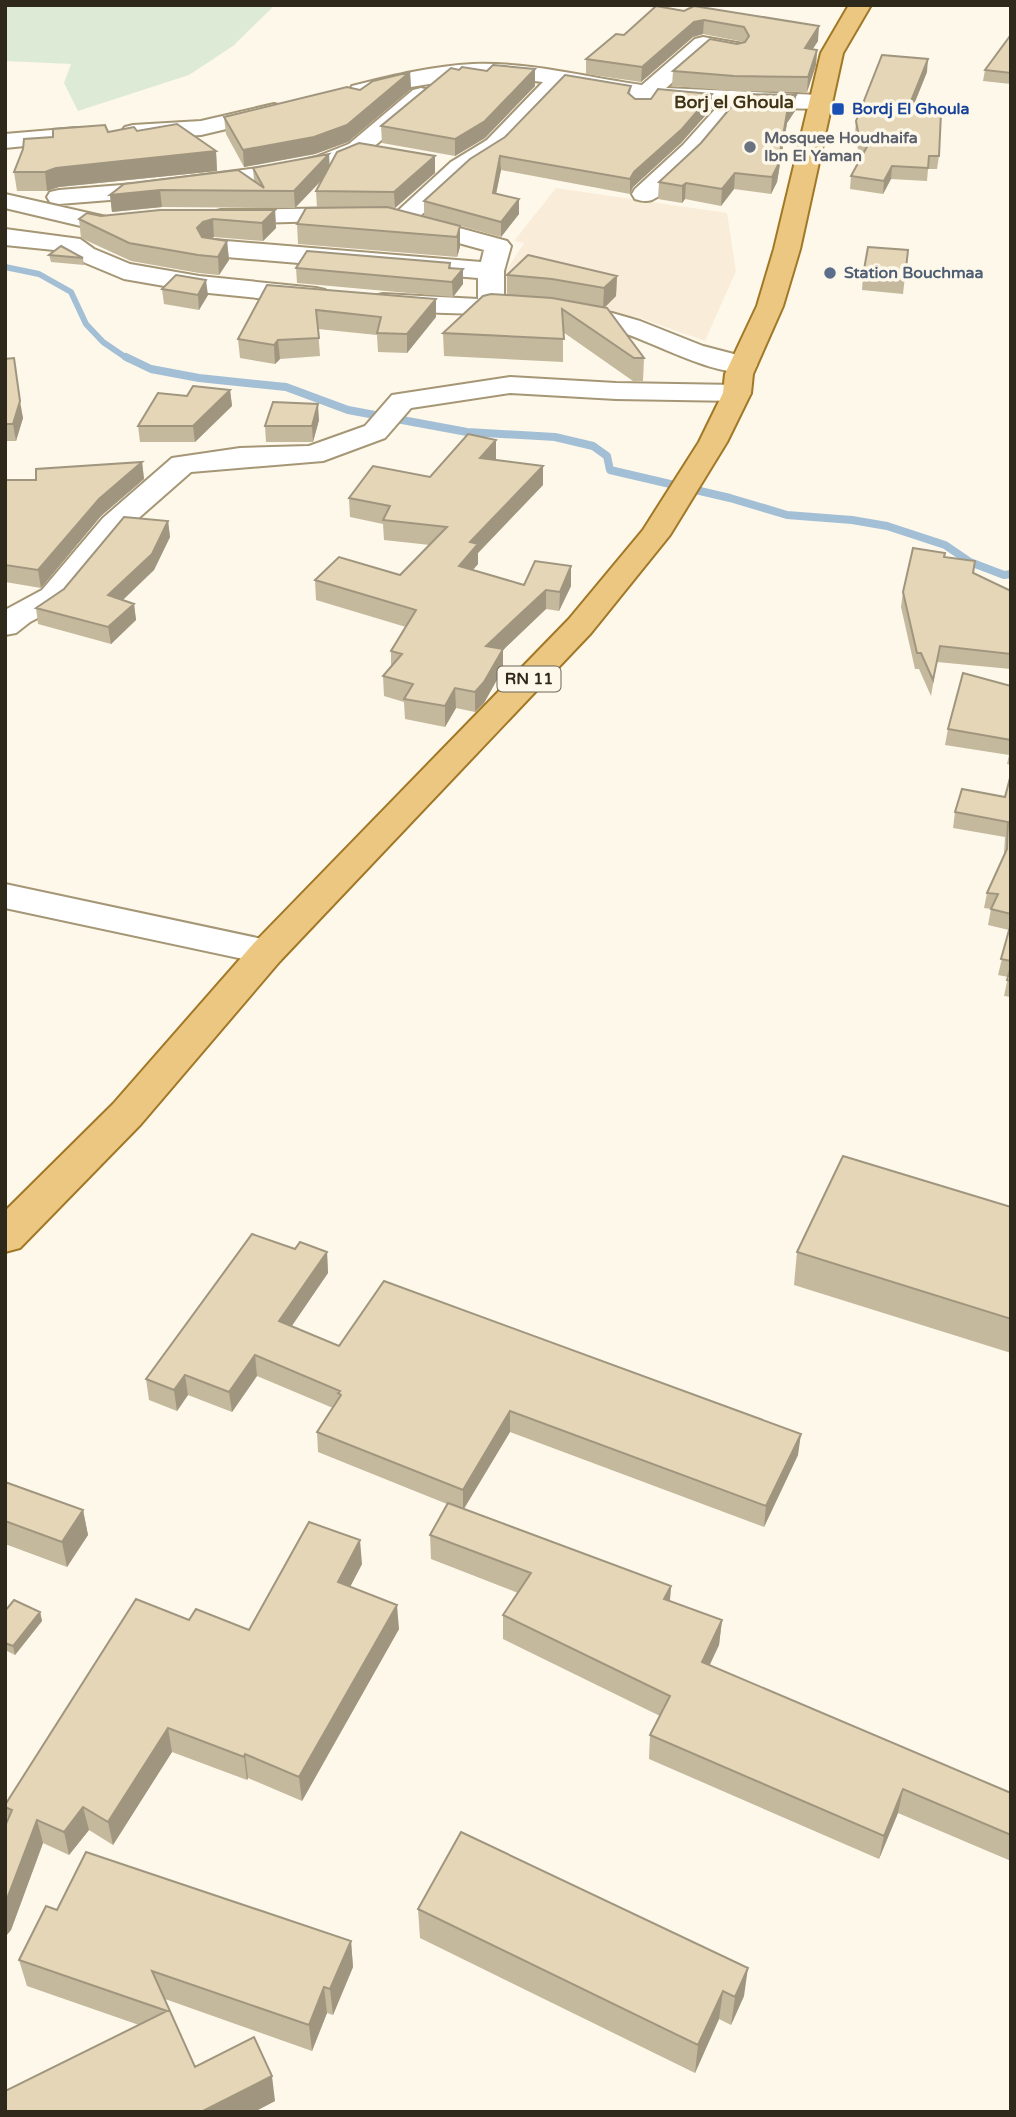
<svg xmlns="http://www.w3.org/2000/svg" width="1016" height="2117" viewBox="0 0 1016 2117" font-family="'Varela Round',sans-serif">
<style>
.education{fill:#f9edd9}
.green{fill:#ddebd6}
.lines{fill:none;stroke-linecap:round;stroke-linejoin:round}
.stream-far1{stroke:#a3bfd5;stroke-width:6}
.stream{stroke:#a3bfd5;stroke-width:8}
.minor-casing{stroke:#a59676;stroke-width:4}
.major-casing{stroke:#a17827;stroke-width:4}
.minor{fill:#fff;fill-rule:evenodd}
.major{fill:#ebc781;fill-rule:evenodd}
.wall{fill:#c4b89d}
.shaded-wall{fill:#a0967f}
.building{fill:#e4d6b6;stroke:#a0967f;stroke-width:2}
.transit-dot{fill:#1a4fb4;stroke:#fef8ea;stroke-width:2.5}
.worship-dot{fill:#6b7280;stroke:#fef8ea;stroke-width:2.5}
.service-dot{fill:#5c6f8a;stroke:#fef8ea;stroke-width:2.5}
.labels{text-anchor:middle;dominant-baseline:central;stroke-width:7;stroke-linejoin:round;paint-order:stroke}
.far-transit-label{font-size:16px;font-weight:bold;fill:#164399;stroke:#fef8ea;text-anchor:start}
.far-worship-label{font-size:16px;font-weight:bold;fill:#5b616d;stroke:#fef8ea;text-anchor:start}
.far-service-label{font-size:16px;font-weight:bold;fill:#4e5e75;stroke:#fef8ea;text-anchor:start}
.shield{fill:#fef8ea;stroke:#6d6759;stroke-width:2}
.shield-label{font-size:16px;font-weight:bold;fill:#2f291b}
.far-quarter-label{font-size:18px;font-weight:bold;fill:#413416;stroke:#fef8ea}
</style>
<rect width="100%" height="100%" fill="#fef8ea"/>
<!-- education -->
<path class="education" d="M556,188L727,213L736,271L705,341L637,317L504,301L506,271L524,243L514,241Z"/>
<!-- green -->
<path class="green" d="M5,5H275L233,46L189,75L78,111L64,83L71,64L5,61Z"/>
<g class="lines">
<!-- stream-far1 -->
<path class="stream-far1" d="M5,267L39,274L71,292L86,324L103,342L128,359"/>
<!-- stream -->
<path class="stream" d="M126,357L151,369L199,378L286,387L348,410L467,432L555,437L593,446L607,456L610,470L730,498L787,515L852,520L887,526L945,545L970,562L1004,575L1011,574"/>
<!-- minor casing -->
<g class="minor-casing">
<path id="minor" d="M703,37L743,44L746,49L743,54L735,56L708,51L666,88L819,95L827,97L831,102L827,107L819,109L740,107C724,130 676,189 652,200C646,202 641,201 635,199L632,194L635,189L683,145L718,106L656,101L650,111H634L630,106L634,98L565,86L503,150L469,172L419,217L507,241L511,246L504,271V300L555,304L612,313L640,321L703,346L753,359L757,365L753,371C717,380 648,338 611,329C537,310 458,316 383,310L374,308L370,302L374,296L383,294L478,299V278L214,256L205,253L201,248L205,243L214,240L481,262L484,250L401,227L393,224L389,219L451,162L487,140L543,82C479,74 422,83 360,98L352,96L349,91L352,86C392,76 432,66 473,64C530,62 586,77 642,85L695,39Z
M421,88L429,90L433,95L429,100L365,154L332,168L281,179L135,198L59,204L50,202L47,197L50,192L59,190L135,184L281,165L316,157L349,144L413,90Z
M274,104L282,106L286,111L282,116L201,135L133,139L125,137L121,132L125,127L133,125L201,121Z
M76,128L84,130L88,135L84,140L5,148V134Z
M5,194L115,219L119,224L115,229L106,232L5,208Z
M354,208L363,210L366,215L363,220L221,224L212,222L209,217L212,212L221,210Z
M5,229L80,239L94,249L130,264L199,276L316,288L325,290L329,296L325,302L316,304L199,292L124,279L76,259L64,251L5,245Z
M510,377L616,383L737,385L747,387L751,393L747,399L737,401L616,399L510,393L411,408L385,438L323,461L191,472L125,530L64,604L30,622L16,633L5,635V610L42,590L103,518L172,458L240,448L309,446L365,426L392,395Z
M5,884L267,940L280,943L285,952L280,961L267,964L5,908Z"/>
</g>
<!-- major casing -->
<g class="major-casing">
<path id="major" d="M849,5H871L843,53L800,249L783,306L753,374L751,393L727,442L670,535L591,633L280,961L141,1124L20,1248L5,1252V1211L113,1104L254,943L569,619L643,530L699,442L723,393L725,374L757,306L774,249L821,53Z"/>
</g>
<!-- minor -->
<use href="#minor" class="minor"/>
<!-- major -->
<use href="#major" class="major"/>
</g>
<!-- wall -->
<path class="wall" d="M656,6L818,41L812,49L817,50L816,65L807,92L733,91L672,86L673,71L737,44L744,42L703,34L693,37L641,82L586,74V59L624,35Z
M1011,36V84L983,81L985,70Z
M535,69V86L485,138L455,156L382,143L381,126L459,70L487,71Z
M410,72L411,89L348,142L315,154L244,167L226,134L224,117L360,90Z
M927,72L913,107L939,156L937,169H928L927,181L891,179L883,194L850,189L851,176L862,155H859L855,134L856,121Z
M631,86L630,95L635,99H651L712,94V108L681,143L633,187L630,194L501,170L496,194L519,199V214L501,237L424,216V201L470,159Z
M795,111L787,123L777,182L771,194L734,189L721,206L685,199L682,203L658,199L659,182Z
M137,131L216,151L217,171L59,187L47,191H17L14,172L108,132Z
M435,156V173L395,208H391L460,226V247L457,257L298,244L297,224L317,208L316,191L323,179L295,208L162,207L112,212L110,195L254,181L253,168L330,165Z
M275,210L276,228L263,241L214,237L211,238L227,241L229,260L219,275L199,273L131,261L81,238L79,219Z
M908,250L903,294L862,290L863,275Z
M49,255L83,258L84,265L51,262Z
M450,263L451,268L463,284L453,297L297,283L296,268Z
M507,275L617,276L616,296L604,308L644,358L643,381H633L563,332V362L444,356L443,333L507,295Z
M267,285L436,299V317L407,353L378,352L377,335L318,329L320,356L280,359L275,364L240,358L238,339Z
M162,289L208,295L199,310L164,304Z
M5,359L23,418L16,441H5Z
M230,390L232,406L195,442H140L138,426L187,396Z
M319,420L313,442H266L265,426Z
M496,460L543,485L478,553V564L473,570L524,585L571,586L559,611L546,609L503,650V669L484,703L475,712L456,708L445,727L405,719L404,702L384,696L383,676L391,666V651L406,627L316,600L315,580L400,575L430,545L384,540L383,524L350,517L349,498Z
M142,462L144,479L101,516L41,588L5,582V480H36Z
M168,521L170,537L154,570L123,600L134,604L136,620L111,644L38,624L36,608Z
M944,557L1011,591V669L937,662L931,696L919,669H915L901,607L903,592Z
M1011,686V765L1007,764L1009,755L945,745L948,729Z
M1011,774V997L1004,996L1008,977L998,975L1009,930L988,925L991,909L984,908L987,893L1004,854L1005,837L953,828L955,812L1005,797Z
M1011,1207V1353L794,1285L797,1252Z
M295,1249L327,1252L328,1273L291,1326L339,1346L798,1455L764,1527L510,1432L464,1509L671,1586L670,1601L722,1620L719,1645L709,1665L1011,1793V1861L898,1813L879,1859L649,1759L650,1735L660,1716L503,1639V1615L518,1593L431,1559L430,1535L447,1504L318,1452L317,1432L333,1408L257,1376L232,1412L188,1395L177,1411L149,1400L146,1379Z
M5,1482L83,1510L88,1535L67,1567L5,1544Z
M362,1564L350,1587L399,1629L302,1801L248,1778L247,1780L172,1752L113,1845L89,1830L69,1855L43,1843L11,1930L5,1937V1826L8,1819L5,1810V1805L189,1620L249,1630Z
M5,1611L40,1612L42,1621L15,1655L5,1650Z
M418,1909L744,1996L731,2025L719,2019L695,2073L420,1938Z
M57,1910L351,1941L353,1967L333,2015L327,2013L312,2051L165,1999L195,2067L275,2101L254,2112L139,2025L27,1986L19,1960Z"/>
<!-- shaded-wall -->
<path class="shaded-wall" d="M704,20L703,34L693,37L641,82L642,67L694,22Z
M819,26L818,41L804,63L805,48Z
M817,50L816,65L807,92L808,77Z
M928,59L927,72L908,119L909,106Z
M535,69V86L485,138L455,156V139Z
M410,72L411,89L348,142L315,154L244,167L243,150Z
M712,94V108L681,143L633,187L630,194V179L634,172Z
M796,95L795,111L787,123L777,182L771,194L772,177L788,107Z
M216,151L217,171L59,187L47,191L45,172L56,168Z
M329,154L330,171L295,208L294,191Z
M435,156V173L395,208L394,192Z
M500,156L501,170L493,208V193Z
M892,166L891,179L883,194L884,181Z
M735,173L734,189L721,206L722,189Z
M686,183L685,199L682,203V186Z
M160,190L162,207L112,212L110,195Z
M519,199V214L501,237V222Z
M275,210L276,228L263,241L262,223Z
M213,219L214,237L204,241L197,228L203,222Z
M460,226V247L457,257V237Z
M227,241L229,260L219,275L218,257Z
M463,269V284L453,297L452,282Z
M617,276L616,296L603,309L604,288Z
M206,280L208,295L199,310L198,295Z
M436,299V317L407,353V334Z
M278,340L280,359L275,364L274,345Z
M230,390L232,406L195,442L193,426Z
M20,401L23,418L16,441L13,424Z
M318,404L319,420L313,442L312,426Z
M496,440V460L480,458Z
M142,462L144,479L101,516L41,588L38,570L99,499Z
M543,466V485L478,553V564L459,585V566L470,542Z
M168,521L170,537L154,570L110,612L108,595Z
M571,566V586L559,611L560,592Z
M546,590V609L503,650V669L484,703L475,712V692L486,646Z
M134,604L136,620L111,644L108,627Z
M455,688L456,708L445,727V706Z
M327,1252L328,1273L281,1342L279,1321Z
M255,1355L257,1376L232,1412L229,1392Z
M185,1375L188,1395L177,1411L174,1390Z
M510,1411V1432L463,1510V1490Z
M801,1434L798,1455L764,1527L766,1506Z
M83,1510L88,1535L67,1567L62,1542Z
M360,1540L362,1564L340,1606L338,1582Z
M671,1586L669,1610L664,1599Z
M397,1605L399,1629L302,1801L299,1777Z
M40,1612L42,1621L15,1655L13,1646Z
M722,1620L719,1645L700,1686L702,1662Z
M168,1728L172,1752L113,1845L108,1822Z
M245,1754L248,1778L247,1780L244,1757Z
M903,1789L898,1813L879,1859L884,1836Z
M83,1807L89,1830L69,1855L64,1832Z
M37,1820L43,1843L11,1930L5,1937V1904Z
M351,1941L353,1967L333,2015L330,1989Z
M748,1968L744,1996L731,2025L735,1997Z
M324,1987L327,2013L312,2051L309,2025Z
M723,1991L719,2019L695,2073L698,2045Z
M272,2076L275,2101L254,2112H201Z"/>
<!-- building -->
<path class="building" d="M656,6L684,11L694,6L819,26L805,48L817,50L808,77L734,76L673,71L710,39L737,44L745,42L749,36L744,27L704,20L694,22L642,67L586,59L616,34L624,35Z
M1010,36H1011V73L985,70Z
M882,55L928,59L909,106L941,113L939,156H929L928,168L892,166L884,181L851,176L869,143L860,142L856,121Z
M493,65L535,69L485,121L455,139L381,126L451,68L459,70L462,67L487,71Z
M410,72L347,125L314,137L243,150L224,117L347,87L360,90L373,81Z
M565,75L631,86L628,93L635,99H651L658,89L712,94L682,129L634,172L630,179L500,156L493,193L519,199L501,222L424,201L470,159L505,137Z
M742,94L796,95L788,107L778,165L772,177L735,173L722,189L686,183L682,186L659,182L701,143Z
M177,124L216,151L56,168L45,172H14L23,149L24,139L53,137V129L105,125L108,132L134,127L137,131Z
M359,143L435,156L394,192L316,191L337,152Z
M329,154L294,191L160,190L110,195L124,184L238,170L264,188L253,168Z
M387,207L460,226L457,237L297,224L306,208Z
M160,210H275L262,223L213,219L203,222L197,228L202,237L227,241L218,257L198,255L129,243L79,219L87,213L101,216Z
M61,246L83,258L49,255Z
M868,247L908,250L905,278L863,275Z
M307,251L450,263L449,268L463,269L452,282L296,268Z
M528,255L617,276L604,288L552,279L507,275Z
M176,275L206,280L198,295L162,289Z
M267,285L436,299L407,334L377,333L381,317L316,310L319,338L278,340L274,345L238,339Z
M491,294L552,298L607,308L644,358H634L562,309L564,339L443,333L483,296Z
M14,358L20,401L13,424H5V359Z
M193,386L230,390L193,426H138L158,393L187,396Z
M273,402L318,404L312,426H265Z
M468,434L496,440L480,458L543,466L470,542L478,544L459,566L524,585L535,561L571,566L560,592L546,590L486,646L503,649L484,682L475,692L455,688L445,706L404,699L413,684L383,676L402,654L391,651L416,610L315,580L339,557L400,575L447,527L383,520L390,506L349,498L373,466L430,477Z
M142,462L99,499L38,570L5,565V480H36V469Z
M124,517L168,521L152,554L108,595L134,604L108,627L36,608L64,589Z
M913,548L945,553L944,557L975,561L973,573L1011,591V654L940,646L933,680L921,653H917L903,592Z
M963,673L1011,686V740L948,729Z
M1011,774V914L991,909L998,894L987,893L1007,849L1008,822L955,812L962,789L1005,797Z
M1011,923V961L1001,959Z
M1011,966V981L1007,980Z
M843,1156L1011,1207V1319L797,1252Z
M252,1234L295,1249L300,1242L327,1252L279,1321L339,1346L384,1281L801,1434L766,1506L510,1411L463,1490L317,1432L341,1395L338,1393L340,1391L255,1355L229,1392L185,1375L174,1390L146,1379Z
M5,1482L83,1510L62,1542L5,1521Z
M448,1503L671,1586L664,1599L722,1620L702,1662L1011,1793V1835L903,1789L884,1836L650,1735L670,1696L503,1615L531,1573L430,1535Z
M309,1522L360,1540L338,1582L397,1605L299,1777L245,1754L244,1757L168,1728L108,1822L83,1807L64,1832L37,1820L5,1904V1826L12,1810L5,1807V1805L136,1599L189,1620L196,1609L249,1630Z
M14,1600L40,1612L13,1646L5,1643V1611Z
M461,1832L748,1968L735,1997L723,1991L698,2045L418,1909Z
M86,1852L351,1941L330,1989L324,1987L309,2025L152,1971L195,2067L254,2037L272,2076L201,2112H5V2091L167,2011L19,1960L46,1906L57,1910Z"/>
<!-- markers -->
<rect class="transit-dot" x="831" y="102" width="14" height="14" rx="3.5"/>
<circle class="worship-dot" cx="750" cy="147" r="7"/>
<circle class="service-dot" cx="830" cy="273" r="7"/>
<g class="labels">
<!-- far-transit labels -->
<g class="far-transit-label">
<text x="852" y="109">Bordj El Ghoula</text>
</g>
<!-- far-worship labels -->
<g class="far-worship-label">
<text x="764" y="138">Mosquee Houdhaifa<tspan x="764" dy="18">Ibn El Yaman</tspan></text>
</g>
<!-- far-service labels -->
<g class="far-service-label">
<text x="844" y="273">Station Bouchmaa</text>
</g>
<!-- shield labels -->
<rect class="shield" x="497.5" y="666.5" width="63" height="25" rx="5"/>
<g class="shield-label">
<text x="529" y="679">RN 11</text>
</g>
<!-- far-quarter labels -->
<g class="far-quarter-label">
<text x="734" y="102">Borj el Ghoula</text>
</g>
</g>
<!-- border -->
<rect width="1016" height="2117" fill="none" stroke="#2f291b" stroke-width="14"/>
</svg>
